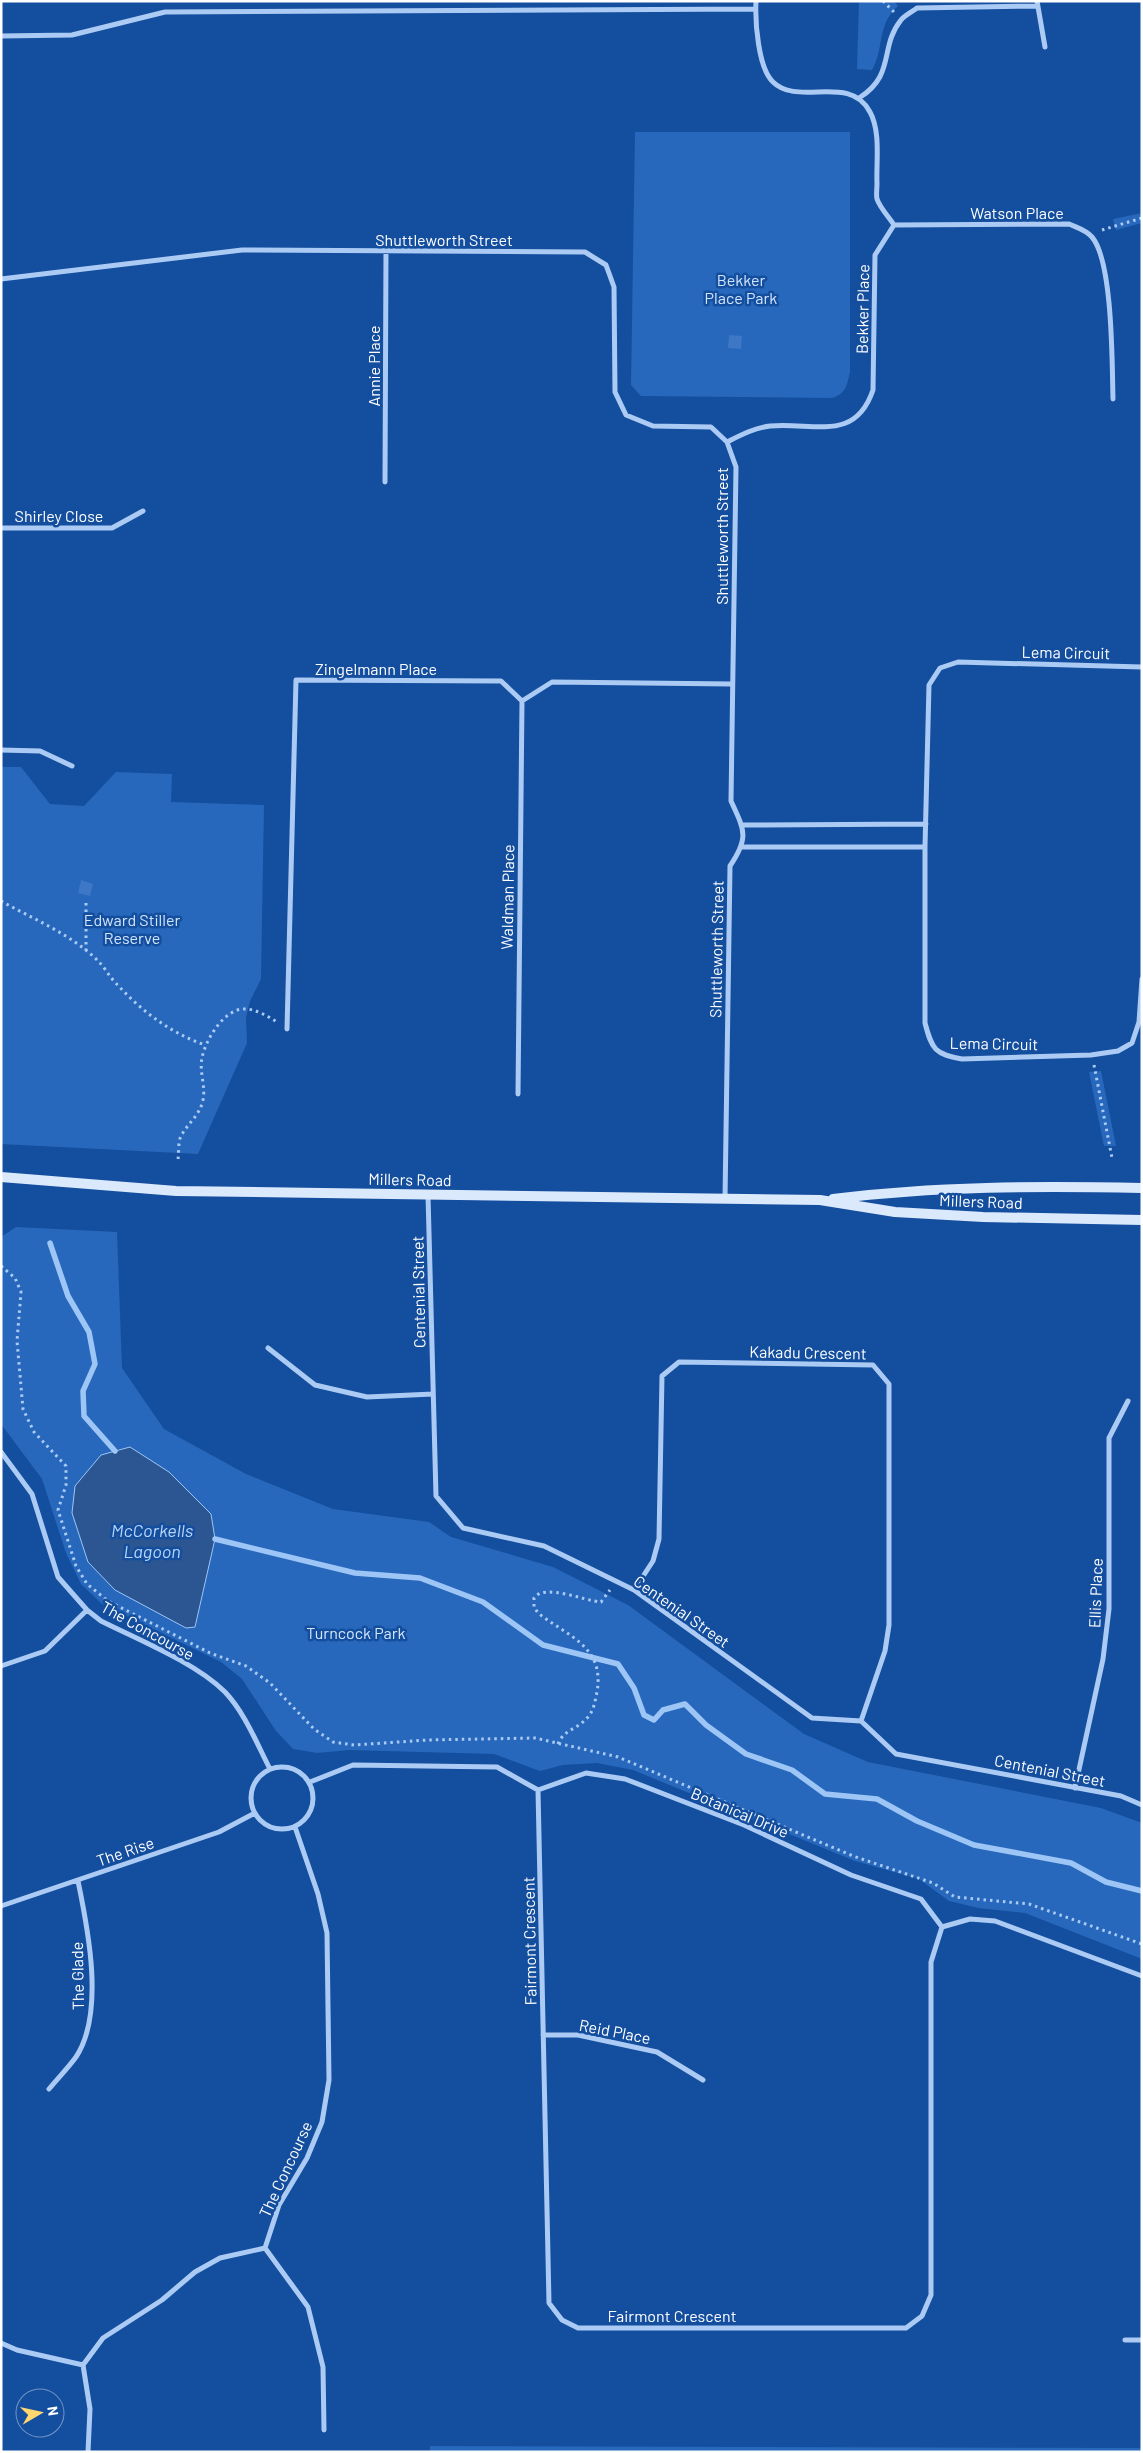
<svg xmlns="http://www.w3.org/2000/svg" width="1143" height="2453" viewBox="0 0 1143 2453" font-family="Barlow,sans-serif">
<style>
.green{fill:#2768bc;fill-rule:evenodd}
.water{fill:#2b5691;stroke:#9dc6f6}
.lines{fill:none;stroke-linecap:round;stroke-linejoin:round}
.stream{stroke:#9dc6f6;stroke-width:5.5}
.building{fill:#3d77c5}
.path{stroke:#abcbf4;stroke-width:3;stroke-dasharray:2.5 4;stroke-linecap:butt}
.street{stroke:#abcbf4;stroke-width:5}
.secondary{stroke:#dbe9fd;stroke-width:10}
.labels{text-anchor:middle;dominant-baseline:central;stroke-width:5;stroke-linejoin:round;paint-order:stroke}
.street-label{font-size:16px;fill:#fff;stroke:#144e9e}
.park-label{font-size:16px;fill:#d4e6fd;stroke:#144e9e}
.water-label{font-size:18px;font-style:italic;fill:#b8d5fa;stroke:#144e9e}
</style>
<rect width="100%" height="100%" fill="#144e9e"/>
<!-- green -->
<path class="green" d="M859,1H894L898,6C876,26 885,47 872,70L857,69Z
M635,132H850V372C847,385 846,394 832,398L641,396L631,385Z
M1142,213V223L1116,230L1113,219Z
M1,767H21L50,804L84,806L116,772L172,774L171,802L264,805L261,979L250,1001L246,1017L247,1043L198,1154L1,1144Z
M1101,1071L1116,1146H1104L1089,1072Z
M16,1227L117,1232L122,1368L164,1429L246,1474L333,1509L429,1522L451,1537L553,1567L628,1605L804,1734L868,1762L1101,1808L1142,1823V1959L1025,1913L978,1908L949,1901L919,1879L855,1861L633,1770L597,1763L563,1765L540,1771L494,1754L349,1750L317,1753L293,1749L276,1731L242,1679L221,1662L102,1604L81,1584L66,1553L42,1479L1,1424V1237ZM169,1472L211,1514L215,1539Z
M430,2446L1142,2448V2452H430Z"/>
<!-- water -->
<path class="water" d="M130,1447L169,1472L211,1514L215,1539L195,1627L186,1628L115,1590L88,1562L72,1513L75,1486L101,1455Z"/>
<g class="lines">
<!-- stream -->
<path class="stream" d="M50,1243L68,1296L89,1332L95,1364L83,1391L84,1416L115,1451
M215,1539L355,1573L420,1578L483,1602L543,1645L618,1664L634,1688L644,1715L654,1720L663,1710L685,1704L706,1725L746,1754L792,1770L825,1794L877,1799L917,1821L974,1845L1071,1863L1106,1882L1142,1891"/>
</g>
<!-- building -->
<path class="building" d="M729,335L742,336L741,349L728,348Z
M81,880L93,884L90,896L78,893Z"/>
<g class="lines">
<!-- path -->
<path class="path" d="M883,1L894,12
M1102,230L1142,218
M1,901C33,919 73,935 99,962C104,967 108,974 113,980C139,1009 168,1032 205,1045
M86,951V901
M1094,1065L1112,1158
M178,1159C179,1152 178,1142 181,1136C188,1123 200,1115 203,1100C206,1086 199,1072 202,1058C205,1041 224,1008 245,1009C256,1009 267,1016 277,1022
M1,1266L15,1278L21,1292L17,1341L23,1409L34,1432L66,1466V1485L58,1510L76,1566L87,1584L108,1601L210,1653L246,1666L270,1683L314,1729L333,1742L354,1745L428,1740L535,1738L618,1757L853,1856L933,1883L955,1897L1029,1904L1142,1944
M558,1744C563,1730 578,1729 588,1717C594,1710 595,1701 597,1692C605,1646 567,1636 538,1613L534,1607V1598C544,1583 585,1601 601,1602L610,1590"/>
<!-- street -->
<path class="street" d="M1037,1L1045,47
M1,36L72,35L165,12L756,9
M859,98C896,75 879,47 901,20C905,15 912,12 917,8L1038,6
M894,225L1069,224C1078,228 1086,230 1092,237C1113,262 1112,365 1113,399
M1,279L242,250L585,252L606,265L614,287L615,392L626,415L653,426L711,427L727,442L736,467L731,801C745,831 749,838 730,866L725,1199
M727,442C741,435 754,428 770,426C814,422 855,443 873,390L875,255L894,225C889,217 880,208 877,199C876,195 877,188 877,184C876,162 881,132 870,112C850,73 798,107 773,82C758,68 755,21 756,1
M385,482L386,251
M1,528H112L143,511
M1142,667L958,662L940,668L929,685L925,847V1023C932,1050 935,1054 962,1059L1091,1055L1118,1051L1132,1043L1139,1022L1142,979
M1,750L40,751L72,766
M742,825L926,824
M743,847H925
M287,1029L296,680L501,681L522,701L552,682L732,684
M518,1094L522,701
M428,1195L436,1496L463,1528L544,1546L634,1590L812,1718L861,1721L896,1754L1121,1796L1142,1805
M268,1348L315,1385L367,1397L433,1394
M1,1452L32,1494L58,1577L87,1610L101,1621C139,1640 196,1663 225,1692C245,1713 257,1744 270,1769
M634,1590L653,1561L659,1539L662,1376L679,1362L873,1365L889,1384V1625L885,1651L861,1721
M1,1666L45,1651L87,1610
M251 1798a31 31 0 1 1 62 0a31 31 0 1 1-62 0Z
M310,1782L353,1765L497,1767L538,1790L586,1773L625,1779L744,1825L851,1875L921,1899L942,1927L970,1919L995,1921L1142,1976
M1075,1788L1103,1659L1109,1609V1438L1128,1401
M538,1790L549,2303L562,2320L578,2328H906L922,2316L931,2295V1962L942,1927
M1,1906L219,1832L255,1813
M543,2035H578L657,2052L703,2080
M49,2089C58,2078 68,2068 76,2057C105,2013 88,1929 78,1881
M265,2248L308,2307L323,2367L324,2430
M1125,2340H1142
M1,2343L17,2350L83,2365
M88,2452L90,2409L83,2365L103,2338L162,2300L195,2272L220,2258L265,2248L279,2205L307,2158L322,2122L329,2080L327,1933L318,1894L295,1827"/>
<!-- secondary -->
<path class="secondary" d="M1,1177L176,1191L820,1200L895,1212L983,1217L1142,1220
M833,1199C936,1186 1038,1186 1142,1188"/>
</g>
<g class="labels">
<!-- street labels -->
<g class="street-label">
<text x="1017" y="212">Watson Place</text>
<text x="444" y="239">Shuttleworth Street</text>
<text transform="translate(862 309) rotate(-89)">Bekker Place</text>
<text transform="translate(373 366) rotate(-90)">Annie Place</text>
<text x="59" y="515">Shirley Close</text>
<text transform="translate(721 536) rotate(-90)">Shuttleworth Street</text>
<text transform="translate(1066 652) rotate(1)">Lema Circuit</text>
<text x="376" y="668">Zingelmann Place</text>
<text transform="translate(507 897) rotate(-89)">Waldman Place</text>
<text transform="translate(716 949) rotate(-89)">Shuttleworth Street</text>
<text transform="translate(994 1043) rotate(1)">Lema Circuit</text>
<text transform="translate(410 1179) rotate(1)">Millers Road</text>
<text transform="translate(981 1201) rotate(2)">Millers Road</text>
<text transform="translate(418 1292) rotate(-91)">Centenial Street</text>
<text transform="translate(808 1352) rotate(1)">Kakadu Crescent</text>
<text transform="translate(1095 1593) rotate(-88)">Ellis Place</text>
<text transform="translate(682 1611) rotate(35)">Centenial Street</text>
<text transform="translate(148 1630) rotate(29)">The Concourse</text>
<text transform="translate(1050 1770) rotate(11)">Centenial Street</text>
<text transform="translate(740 1812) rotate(23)">Botanical Drive</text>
<text transform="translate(125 1851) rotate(-19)">The Rise</text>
<text transform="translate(529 1941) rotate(-91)">Fairmont Crescent</text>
<text transform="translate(77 1976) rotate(-91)">The Glade</text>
<text transform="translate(615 2031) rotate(11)">Reid Place</text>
<text transform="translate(285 2169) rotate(-65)">The Concourse</text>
<text x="672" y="2315">Fairmont Crescent</text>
</g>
<!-- park labels -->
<g class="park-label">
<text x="741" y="279">Bekker<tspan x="741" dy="18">Place Park</tspan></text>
<text x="132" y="919">Edward Stiller<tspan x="132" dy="18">Reserve</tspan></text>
<text x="356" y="1632">Turncock Park</text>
</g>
<!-- water labels -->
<g class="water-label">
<text x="152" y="1530">McCorkells<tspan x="152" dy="21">Lagoon</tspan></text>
</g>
</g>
<!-- border -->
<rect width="1143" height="2453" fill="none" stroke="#ffffff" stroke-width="5"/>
<!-- north arrow -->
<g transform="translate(40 2413) rotate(81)"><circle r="24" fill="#144e9e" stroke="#7295c5"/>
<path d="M0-4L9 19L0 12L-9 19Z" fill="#ffd76e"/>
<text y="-8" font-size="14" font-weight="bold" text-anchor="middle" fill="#ffffff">N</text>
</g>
</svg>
